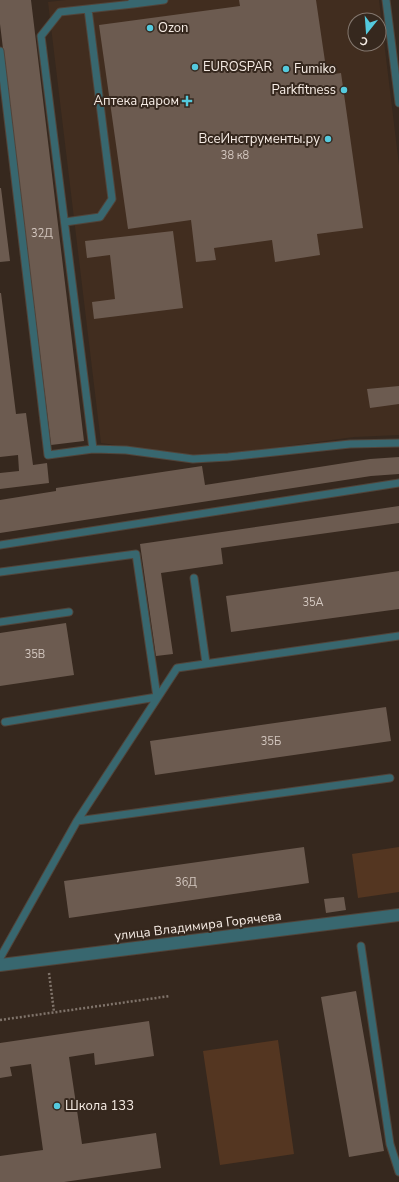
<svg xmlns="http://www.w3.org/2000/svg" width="399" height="1182" viewBox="0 0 399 1182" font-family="'Nunito Sans',sans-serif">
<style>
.built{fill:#412d1f;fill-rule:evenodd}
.green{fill:#543621}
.building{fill:#6c5b50}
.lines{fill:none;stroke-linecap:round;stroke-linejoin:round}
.lane-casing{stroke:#51443a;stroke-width:9}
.street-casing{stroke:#51443a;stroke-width:14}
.path{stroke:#80746b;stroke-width:2.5;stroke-dasharray:2 2;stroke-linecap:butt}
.lane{stroke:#38676f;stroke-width:7}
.street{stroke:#38676f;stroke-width:12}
.poi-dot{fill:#54cade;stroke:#36281e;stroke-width:1.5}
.labels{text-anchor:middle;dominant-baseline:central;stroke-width:4;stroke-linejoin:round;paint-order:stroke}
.number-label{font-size:11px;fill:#d4c8c0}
.poi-label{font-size:13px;fill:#f7ede6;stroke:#36281e;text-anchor:start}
.street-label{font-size:13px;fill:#f7ede6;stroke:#36281e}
</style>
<rect width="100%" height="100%" fill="#36281e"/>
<!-- built -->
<path class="built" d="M66,0H379L399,165V435L354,437L213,456H191L101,443L48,2ZM355,20H379V44H355Z"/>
<!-- green -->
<path class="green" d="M399,847V892L358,898L352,854Z
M278,1040L294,1154L220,1165L203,1051Z"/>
<!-- building -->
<path class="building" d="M0,0H31L84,441L51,445L0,24Z
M239,0H316L327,75L341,73L363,228L317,234L320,255L275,262L272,240L214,248L216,260L196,262L191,220L128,229L99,25L240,6Z
M0,188H1L10,261L0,262Z
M173,231L183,308L94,319L92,302L115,299L110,255L87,258L85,241Z
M0,293H1L16,414L26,413L33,465L47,463L49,483L0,489V473L19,471L18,455L0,457Z
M399,386V404L370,408L367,389Z
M399,457V474L371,476L0,533V500L56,491V488L202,466L205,485L370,459Z
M399,506V523L221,548L223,564L161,573L173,654L156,656L140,544Z
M399,571V609L231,632L226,596Z
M66,623L74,675L0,686V633Z
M386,707L391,741L155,775L150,741Z
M304,847L309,883L69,918L64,881Z
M344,897L346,910L326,913L324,899Z
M356,991L384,1151L349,1157L321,997Z
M149,1021L154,1056L95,1065L94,1053L69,1057L82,1144L156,1133L161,1168L64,1182H0V1156L43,1150L31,1064L10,1067L12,1076L0,1078V1043Z"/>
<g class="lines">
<!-- lane casing -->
<g class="lane-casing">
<path id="lane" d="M132,0L133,4L164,0
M386,0L399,103
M0,51L48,455L93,449L41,36L60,12L133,4
M65,222L100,217L112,199L88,9
M93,449L126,450L193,459L228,457L350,444L399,443
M0,545L399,483
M0,572L136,554L157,697L5,722
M194,578L206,663
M0,622L69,612
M77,821L177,668L399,636
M361,946L390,1144L399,1172
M0,958L77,821L390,778"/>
</g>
<!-- street casing -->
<g class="street-casing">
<path id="street" d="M0,965L399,915"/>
</g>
<!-- path -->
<path class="path" d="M49,973L54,1012
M0,1020L170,996"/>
<!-- lane -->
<use href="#lane" class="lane"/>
<!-- street -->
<use href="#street" class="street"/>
</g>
<!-- markers -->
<g class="poi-dot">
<circle cx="150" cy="28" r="4"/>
<circle cx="195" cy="67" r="4"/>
<circle cx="286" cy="69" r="4"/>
<circle cx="344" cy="90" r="4"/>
<path d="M185 95h4v4h4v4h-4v4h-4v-4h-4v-4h4z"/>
<circle cx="328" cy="139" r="4"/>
<circle cx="57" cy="1106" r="4"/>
</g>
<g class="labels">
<!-- number labels -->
<g class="number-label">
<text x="235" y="155">38 к8</text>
<text x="42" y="233">32Д</text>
<text x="313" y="602">35А</text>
<text x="35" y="654">35В</text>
<text x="271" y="741">35Б</text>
<text x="186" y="882">36Д</text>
</g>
<!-- poi labels -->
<g class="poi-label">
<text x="158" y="28">Ozon</text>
<text x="203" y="67">EUROSPAR</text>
<text x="294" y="69">Fumiko</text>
<text x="336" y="90" text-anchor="end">Parkfitness</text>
<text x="179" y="101" text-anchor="end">Аптека даром</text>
<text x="320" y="139" text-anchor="end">ВсеИнструменты.ру</text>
<text x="65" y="1106">Школа 133</text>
</g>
<!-- street labels -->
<g class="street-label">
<text transform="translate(198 926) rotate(-7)">улица Владимира Горячева</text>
</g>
</g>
<!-- north arrow -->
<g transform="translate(367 32) rotate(197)"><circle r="19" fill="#36281e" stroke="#83776e"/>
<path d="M0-3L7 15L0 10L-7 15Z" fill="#54cade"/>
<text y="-6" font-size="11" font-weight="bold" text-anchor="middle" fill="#f7ede6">С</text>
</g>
</svg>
